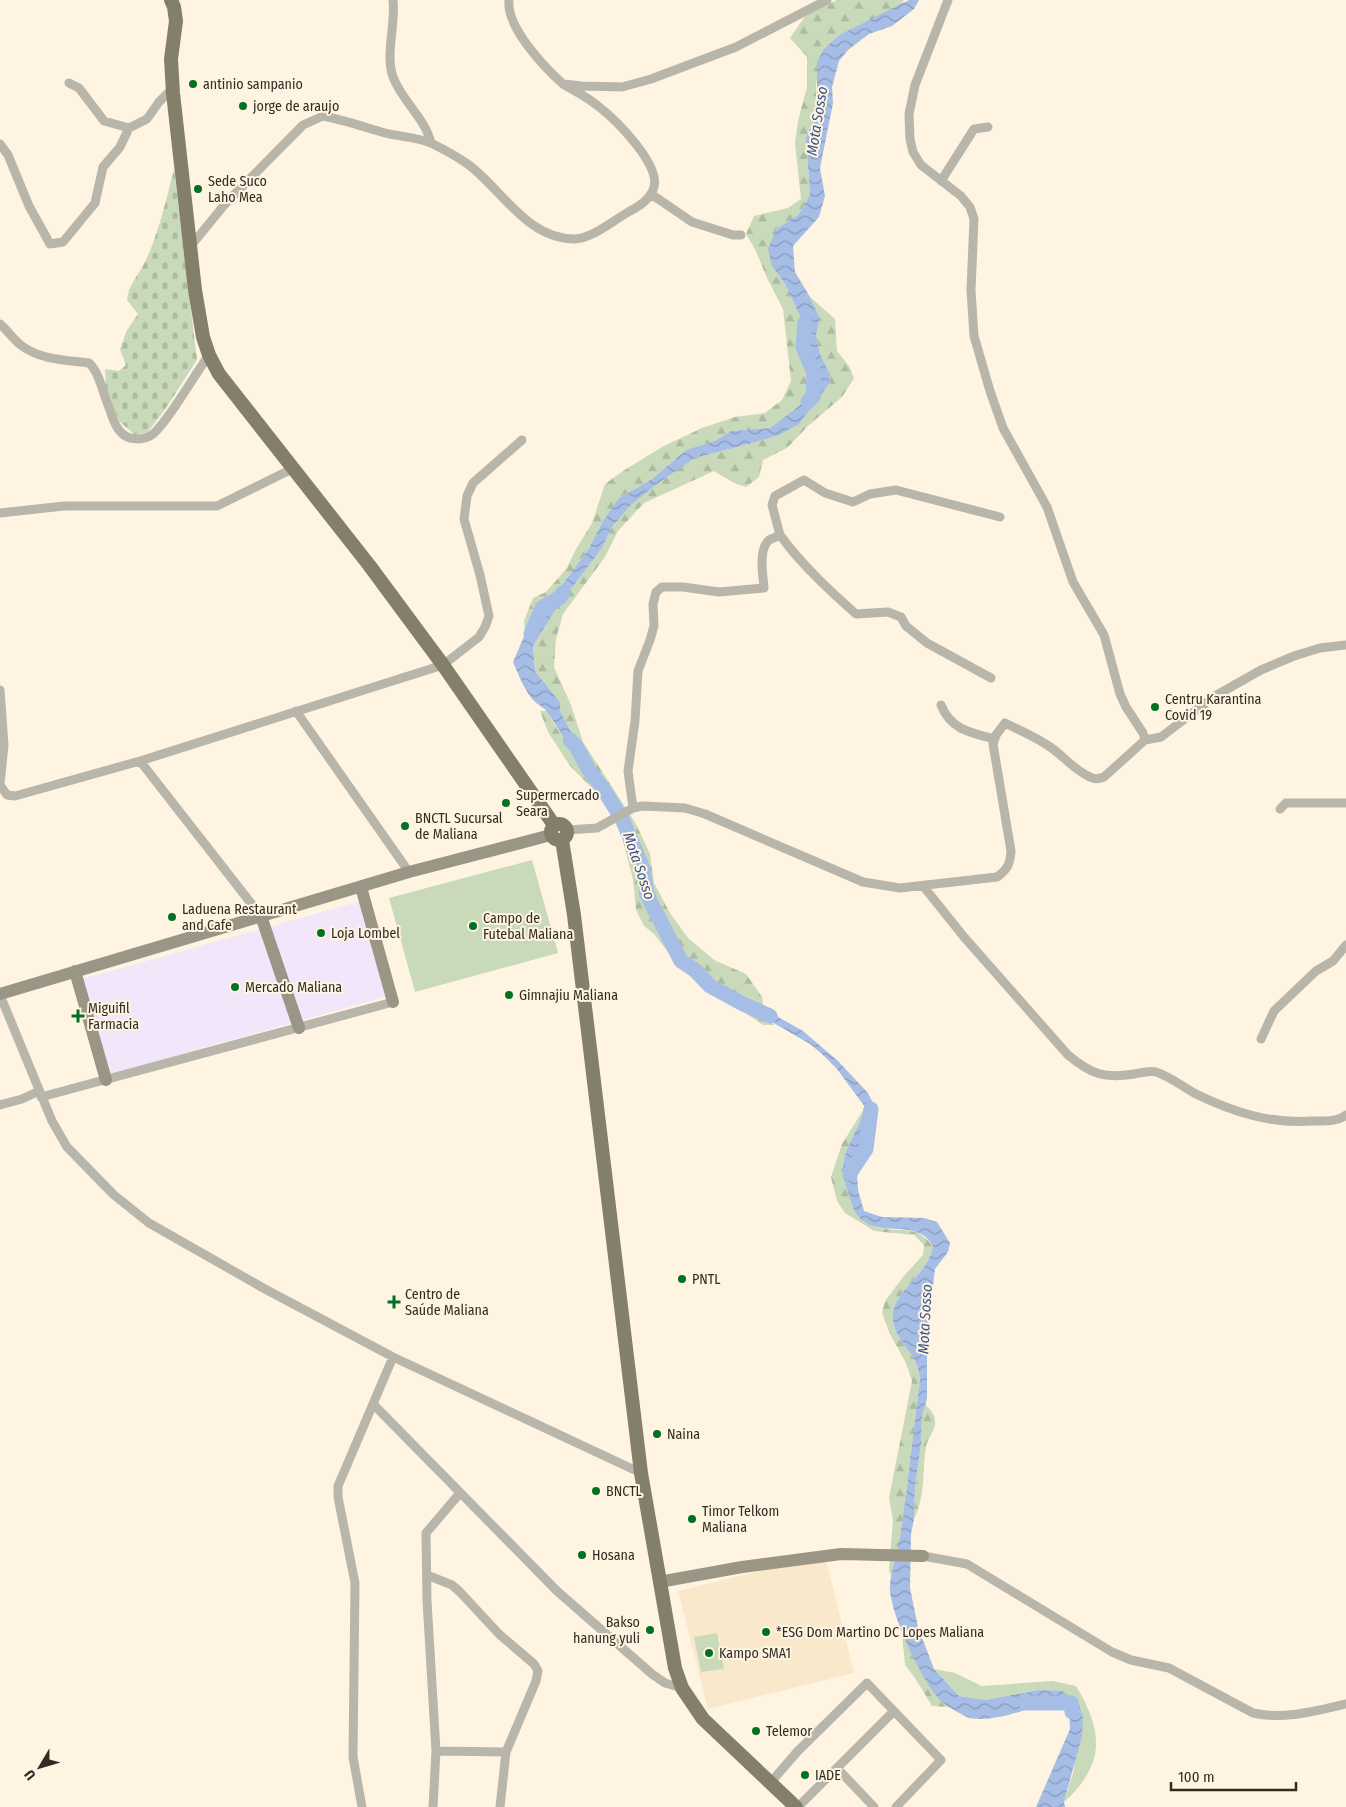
<svg xmlns="http://www.w3.org/2000/svg" width="1346" height="1807" viewBox="0 0 1346 1807" font-family="'Fira Sans Condensed',sans-serif">
<style>
.commercial{fill:#f2e6fb}
.built{fill:#fae8ca}
.grass{fill:#c8dab9}
.forest{fill:url(#forest-firs)}
.cemetery{fill:url(#cemetery-stones)}
.water{fill:url(#water-waves)}
.lines{fill:none;stroke-linecap:round;stroke-linejoin:round}
.river{stroke:#a6bde6;stroke-width:15}
.street{stroke:#b8b5aa;stroke-width:9}
.secondary{stroke:#9a9585;stroke-width:12}
.primary{stroke:#847f6b;stroke-width:14}
.poi-dot{fill:#027123;stroke:#fff4e1;stroke-width:2}
.labels{text-anchor:middle;dominant-baseline:central;stroke-width:4;stroke-linejoin:round;paint-order:stroke}
.poi-label{font-size:14px;fill:#312c23;stroke:#fff4e1;text-anchor:start}
.water-label{font-size:15px;font-style:italic;fill:#38548a;stroke:#fff4e1}
</style>
<defs>
<pattern id="forest-firs" width="22" height="20" patternUnits="userSpaceOnUse" patternTransform="scale(1.25)"><rect width="22" height="20" fill="#c8dab9"/><path d="M5 1l3.5 6h-7zM16 11l3.5 6h-7z" fill="#acbb9f"/></pattern>
<pattern id="cemetery-stones" width="16" height="16" patternUnits="userSpaceOnUse" patternTransform="scale(1.25)"><rect width="16" height="16" fill="#c8dab9"/><path d="M2 7V4a2 2 0 0 1 4 0v3zM10 15v-3a2 2 0 0 1 4 0v3z" fill="#acbb9f"/></pattern>
<pattern id="water-waves" width="16" height="10" patternUnits="userSpaceOnUse" patternTransform="scale(1.25)"><rect width="16" height="10" fill="#a6bde6"/><path d="M0 5q4-4 8 0t8 0" fill="none" stroke="#889aba"/></pattern>
</defs>
<rect width="100%" height="100%" fill="#fff4e1"/>
<!-- commercial -->
<path class="commercial" d="M361,901L388,996L110,1074L82,979Z"/>
<!-- built -->
<path class="built" d="M825,1555L854,1673L708,1709L678,1591Z"/>
<!-- grass -->
<path class="grass" d="M532,860L558,953L415,992L389,898Z
M717,1633L724,1669L701,1672L694,1637Z
M934,1669L955,1673L982,1686L1053,1681L1076,1686C1104,1732 1105,1765 1064,1802L1074,1770L1078,1701L1038,1690L985,1700L959,1696Z"/>
<!-- forest -->
<path class="forest" d="M837,0H904L901,5L841,34L816,83L817,115L806,137L810,195L798,215L776,229L772,266L785,284L801,318L799,337L812,359L816,376L804,402L770,428L731,431L714,441L686,450L652,479L619,498L603,521L588,550L525,634L524,621L533,598L546,592L567,568L575,551L592,523L605,484L623,471L662,447L702,428L735,417L765,413L782,400L791,381L783,309L767,278L756,251L746,234L754,216L788,208L801,199L795,143L798,121L807,87V57L790,38L806,15Z
M810,297L835,319L837,351L849,366L854,378L842,397L809,425L787,448L763,460L759,477L746,487L734,483L714,471L644,503L618,531L605,557L563,614L556,639L554,667L571,705L583,742L636,824L650,854L654,883L670,913L688,938L714,960L746,974L762,997L764,1009L744,1000L758,1014L775,1025H763L725,999L710,992L681,969L654,934L644,926L636,910L633,879L619,826L595,791L570,766L548,732L540,711H547C555,725 569,752 584,758L560,711V702L535,671L533,646L556,609L602,548L612,527L630,506L657,484L695,458L756,442L779,435L816,400L829,384L830,374L820,354L816,335L820,319Z
M865,1107L863,1119L849,1146L842,1166L857,1215C864,1219 872,1227 880,1228C905,1233 915,1224 933,1246C928,1277 890,1291 893,1320C894,1335 908,1348 915,1361C918,1366 919,1373 920,1380L901,1538L892,1578L889,1570L893,1520L889,1498L912,1381L906,1363L890,1334L882,1313L885,1301L903,1277L923,1255L924,1245L914,1235L874,1231L845,1213L837,1201L831,1177L842,1144Z
M925,1404C929,1409 935,1414 935,1421C936,1429 928,1438 926,1446C922,1471 926,1495 914,1519L915,1487L921,1444L922,1415Z
M902,1633C913,1655 929,1694 950,1707L932,1706L915,1678L905,1665Z"/>
<!-- cemetery -->
<path class="cemetery" d="M174,169L197,360L166,408L148,432L135,435L119,421L106,390L105,369L119,371L126,365L120,349L127,330L138,314L127,300C128,285 139,275 145,262C159,233 166,200 174,169Z"/>
<!-- water -->
<path class="water" d="M909,0H919L914,9L892,26L869,34L848,50L839,61L832,87L833,103L820,168L825,196L819,217L793,246L795,272L810,297L820,319L816,335L820,354L830,374L829,384L799,424L779,435L756,442L695,458L657,484L630,506L612,527L602,548L556,609L533,646L535,671L560,702V711L585,759C567,750 559,728 548,713C545,708 538,705 533,700C524,689 519,676 513,662L525,634L588,550L603,521L619,498L652,479L686,450L714,441L731,431L770,428L804,402L816,376L812,359L799,337L801,318L785,284L772,266L768,249L776,229L798,215L810,195L806,137L817,115V62L824,49L841,34Z
M742,999L764,1009L803,1031L838,1061L868,1093L874,1105V1118L866,1134L857,1174L858,1190L864,1211L882,1217L924,1218L937,1222L950,1243L948,1252L935,1269L927,1338V1399L922,1415L921,1444L915,1487L914,1519L911,1534L910,1588L918,1627L934,1669L959,1696L985,1700L1038,1690L1062,1691L1078,1701L1083,1718L1082,1736L1064,1802L1065,1807H1036L1070,1729L1069,1708L1055,1700C1032,1708 993,1723 970,1718C965,1717 947,1706 943,1703C923,1684 892,1618 890,1590C889,1575 898,1554 900,1538C908,1486 913,1432 920,1380C919,1373 918,1366 915,1361C908,1348 894,1335 893,1320C890,1291 928,1277 933,1246C930,1242 927,1237 923,1235C902,1223 875,1236 858,1216C853,1210 851,1201 849,1194C846,1186 841,1173 843,1164C846,1144 861,1127 865,1107L837,1069L822,1054L810,1044L758,1014Z"/>
<g class="lines">
<!-- river -->
<path class="river" d="M805,323L803,347L814,373L813,397L808,401
M531,634L542,608L559,598L563,593
M570,740L576,746L589,770L604,790L623,821L643,869L647,895L681,961L695,970L710,986L743,1004L770,1016
M850,1173L866,1149L871,1109
M1026,1703H1071L1072,1712"/>
<!-- street -->
<path class="street" d="M393,0C396,24 385,54 393,77C402,101 425,118 431,143
M509,0C506,27 544,67 563,84
M948,0L915,85L909,114L910,139L913,152L921,165L961,196L970,207L974,219L971,290L974,336L990,391L1003,428L1047,507L1073,582L1104,635L1120,694L1126,707L1143,733L1145,740
M69,83L79,88L104,121L129,128
M0,144L8,155L29,206L50,244L63,242L95,203L103,167L120,147L129,128L147,119L159,102L173,88
M941,181L974,129L988,127
M651,194L692,222L733,235H741
M190,247L225,204L303,125L323,116C344,120 364,127 385,133C400,137 419,137 433,144C445,150 458,157 469,165C502,190 527,239 575,239C592,238 610,223 625,214C635,208 648,202 653,190C664,167 615,119 598,106C587,97 575,91 563,84L582,86L622,87L651,79L736,47L827,0
M0,324C8,331 14,340 22,346C41,360 67,360 89,363C99,371 103,393 108,405C112,415 115,429 124,435C131,440 142,440 150,436C163,430 197,371 209,355
M0,513L64,506H217L294,468
M780,535C801,564 829,590 856,614L888,612L901,617L906,626L927,643L991,678
M0,690L4,745L0,784
M941,705C951,730 971,733 995,739
M296,711L409,872
M140,761L443,665L479,637L485,627L489,616L480,575L464,519L467,496L473,483L522,440
M0,785L7,795L15,796L140,761L261,916
M633,808L628,771L635,721L638,671L650,640L654,626L653,604L656,592L662,587H683L719,592L764,588C763,575 758,550 769,540C772,538 777,537 780,535L772,505L775,496L804,480L825,493L853,502L870,494L896,490L1000,517
M1280,809L1286,803H1346
M567,830L597,828L633,808L642,806L685,808L705,814L863,882L900,888L997,877C1008,869 1010,864 1011,851L993,744L996,735L1005,723C1021,731 1038,738 1053,749C1065,758 1076,771 1090,777C1095,780 1099,779 1104,777L1145,740L1161,737L1215,696L1261,670L1294,656L1320,648L1346,645
M924,887L964,937L1068,1055C1091,1074 1104,1079 1134,1074C1140,1073 1150,1070 1156,1072C1171,1077 1183,1087 1196,1094C1235,1113 1271,1124 1313,1121C1325,1121 1337,1122 1346,1115
M0,995L52,1121L67,1147L114,1195L149,1223L265,1289L393,1357L641,1473
M1261,1039L1274,1011L1316,971L1333,961L1346,945
M41,1097L393,1002
M0,1105L22,1099L39,1091
M373,1404L557,1591L652,1674L665,1683L682,1688
M923,1556L967,1564L1112,1652L1131,1660L1169,1668L1253,1713C1284,1720 1315,1711 1346,1704
M427,1575L452,1585L460,1592L499,1634L534,1664L538,1671L536,1681L506,1752L500,1807
M436,1751L506,1752
M837,1768L874,1807
M771,1782L797,1752L867,1683L941,1760L896,1807
M362,1807L353,1757L355,1583L338,1497V1486L393,1357
M433,1807L436,1751L427,1601L426,1533L460,1493
M798,1807L894,1711"/>
<!-- secondary -->
<path class="secondary" d="M361,887L393,1002
M261,916L299,1028
M75,971L106,1080
M0,994L409,872L551,835
M659,1582L742,1567L841,1554L923,1556"/>
<!-- primary -->
<path class="primary" d="M171,0L174,7L176,21L171,59L173,93L195,290L203,337L209,355L219,374L369,565L443,665L554,825
M551 832a8 8 0 1 1 16 0a8 8 0 1 1-16 0Z
M562,840L574,915L641,1473L675,1668L682,1688L703,1719L796,1807"/>
</g>
<!-- markers -->
<g class="poi-dot">
<circle cx="193" cy="84" r="5"/>
<circle cx="243" cy="106" r="5"/>
<circle cx="198" cy="189" r="5"/>
<circle cx="1155" cy="707" r="5"/>
<circle cx="506" cy="803" r="5"/>
<circle cx="405" cy="826" r="5"/>
<circle cx="172" cy="917" r="5"/>
<circle cx="473" cy="926" r="5"/>
<circle cx="321" cy="933" r="5"/>
<circle cx="235" cy="987" r="5"/>
<circle cx="509" cy="995" r="5"/>
<path d="M75.5 1008.5h5v5h5v5h-5v5h-5v-5h-5v-5h5z"/>
<circle cx="682" cy="1279" r="5"/>
<path d="M391.5 1294.5h5v5h5v5h-5v5h-5v-5h-5v-5h5z"/>
<circle cx="657" cy="1434" r="5"/>
<circle cx="596" cy="1491" r="5"/>
<circle cx="692" cy="1519" r="5"/>
<circle cx="582" cy="1555" r="5"/>
<circle cx="650" cy="1630" r="5"/>
<circle cx="766" cy="1632" r="5"/>
<circle cx="709" cy="1653" r="5"/>
<circle cx="756" cy="1731" r="5"/>
<circle cx="805" cy="1775" r="5"/>
</g>
<g class="labels">
<!-- poi labels -->
<g class="poi-label">
<text x="203" y="84">antinio sampanio</text>
<text x="253" y="106">jorge de araujo</text>
<text x="208" y="181">Sede Suco<tspan x="208" dy="16">Laho Mea</tspan></text>
<text x="1165" y="699">Centru Karantina<tspan x="1165" dy="16">Covid 19</tspan></text>
<text x="516" y="795">Supermercado<tspan x="516" dy="16">Seara</tspan></text>
<text x="415" y="818">BNCTL Sucursal<tspan x="415" dy="16">de Maliana</tspan></text>
<text x="182" y="909">Laduena Restaurant<tspan x="182" dy="16">and Cafe</tspan></text>
<text x="483" y="918">Campo de<tspan x="483" dy="16">Futebal Maliana</tspan></text>
<text x="331" y="933">Loja Lombel</text>
<text x="245" y="987">Mercado Maliana</text>
<text x="519" y="995">Gimnajiu Maliana</text>
<text x="88" y="1008">Miguifil<tspan x="88" dy="16">Farmacia</tspan></text>
<text x="692" y="1279">PNTL</text>
<text x="405" y="1294">Centro de<tspan x="405" dy="16">Saúde Maliana</tspan></text>
<text x="667" y="1434">Naina</text>
<text x="606" y="1491">BNCTL</text>
<text x="702" y="1511">Timor Telkom<tspan x="702" dy="16">Maliana</tspan></text>
<text x="592" y="1555">Hosana</text>
<text x="640" y="1622" text-anchor="end">Bakso<tspan x="640" dy="16">hanung yuli</tspan></text>
<text x="776" y="1632">*ESG Dom Martino DC Lopes Maliana</text>
<text x="719" y="1653">Kampo SMA1</text>
<text x="766" y="1731">Telemor</text>
<text x="815" y="1775">IADE</text>
</g>
<!-- water labels -->
<g class="water-label">
<text transform="translate(817 121) rotate(-81)">Mota Sosso</text>
<text transform="translate(639 866) rotate(71)">Mota Sosso</text>
<text transform="translate(925 1319) rotate(-87)">Mota Sosso</text>
</g>
</g>
<!-- north arrow -->
<g transform="translate(40 1767) rotate(232)" stroke="#fff4e1" stroke-width="4" paint-order="stroke">
<path d="M0-4L9 19L0 12L-9 19Z" fill="#312c23"/>
<text y="-8" font-size="14" font-weight="bold" text-anchor="middle" fill="#312c23">U</text>
</g>
<!-- scale -->
<path d="M1171 1782v8h125v-8" fill="none" stroke="#312c23" stroke-width="2.5"/>
<text x="1178" y="1782" font-size="15" fill="#312c23" stroke="#fff4e1" stroke-width="4" paint-order="stroke">100 m</text>
</svg>
